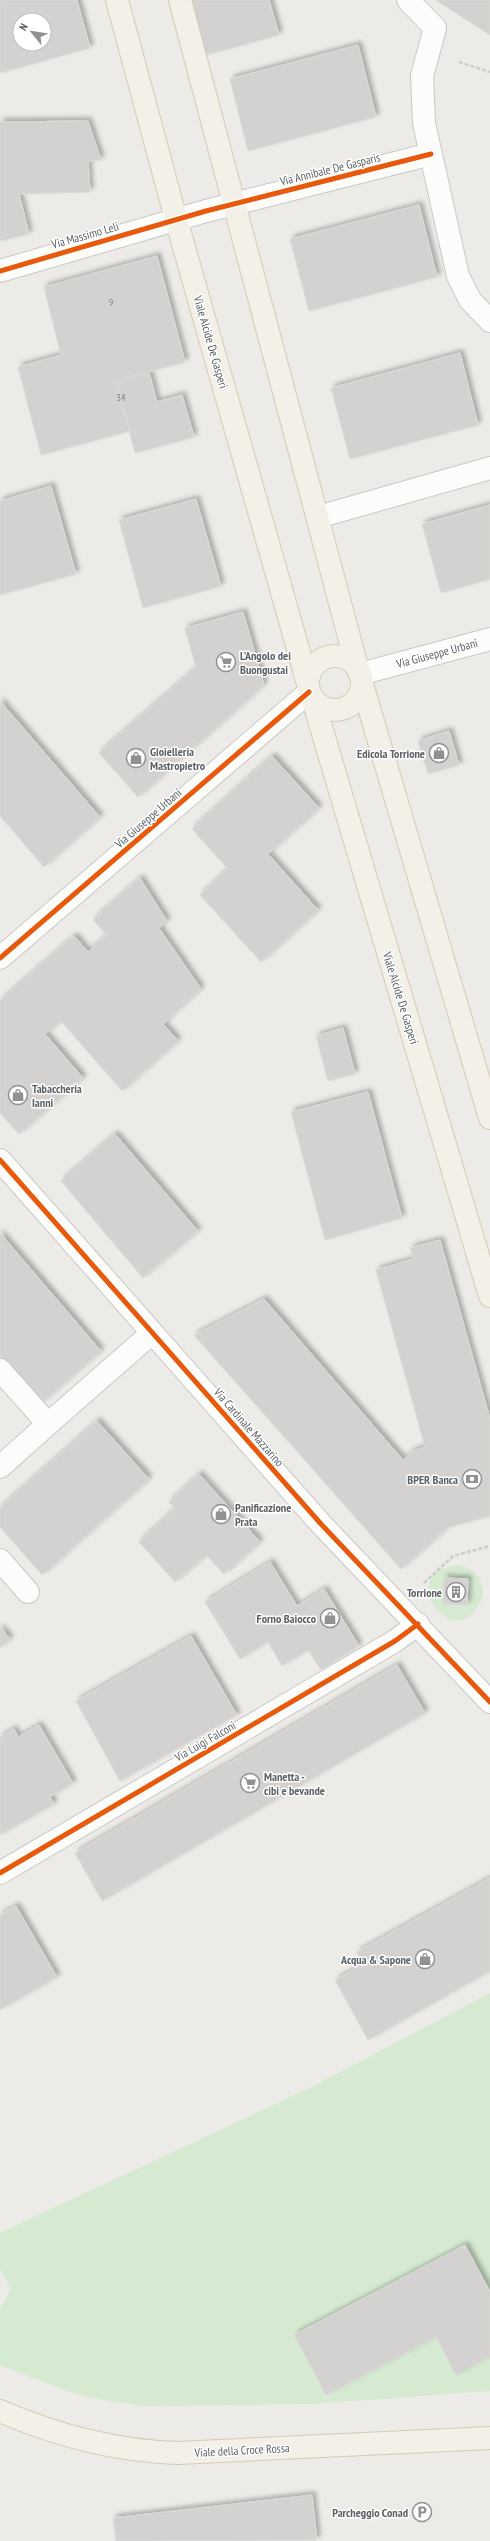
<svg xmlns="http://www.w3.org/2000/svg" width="490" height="2541" viewBox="0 0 490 2541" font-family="'PT Sans Narrow',sans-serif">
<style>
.green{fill:#d5ead1;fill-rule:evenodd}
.building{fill:#d4d2d0;stroke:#dcdad6;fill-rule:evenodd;filter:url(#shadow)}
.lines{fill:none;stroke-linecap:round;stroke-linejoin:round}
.minor-casing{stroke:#c8c8c8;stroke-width:24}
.major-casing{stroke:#d6cab3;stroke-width:24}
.path{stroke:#c9ceca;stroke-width:2.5;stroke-dasharray:4 2;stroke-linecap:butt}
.minor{stroke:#fcfcfb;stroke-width:22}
.major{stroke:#f3f0e8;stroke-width:22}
.cycleway-casing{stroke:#fff;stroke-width:8}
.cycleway{stroke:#e8590c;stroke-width:5}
.labels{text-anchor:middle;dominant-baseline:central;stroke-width:3;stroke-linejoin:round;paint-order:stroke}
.number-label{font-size:10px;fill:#7b7e82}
.street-label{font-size:12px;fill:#5c6166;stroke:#fff}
.poi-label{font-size:12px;font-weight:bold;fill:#5c6166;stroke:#fff;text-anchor:end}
</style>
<defs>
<filter id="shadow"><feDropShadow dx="3.5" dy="-3.5" stdDeviation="2" flood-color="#0004"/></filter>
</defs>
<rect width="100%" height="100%" fill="#edebe7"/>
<!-- green -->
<path class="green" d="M459,1565C475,1570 483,1578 483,1595C461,1663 387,1573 459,1565ZM444,1579H468L467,1605L443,1604Z
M490,1993V2292L464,2245L294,2335L326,2395L436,2337L456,2375L490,2356V2391L313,2404L147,2406L108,2401L72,2393L0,2365V2309L11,2289L0,2269V2233L314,2086Z"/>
<!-- building -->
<path class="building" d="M0,0H77L90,48L0,73ZM20,20H44V44H20Z
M191,0H269L279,35L206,55Z
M436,0H490V35L437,1Z
M358,45L376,117L248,151L230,79Z
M88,121L101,160L88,161L90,192L19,194L29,234L0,241V122Z
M419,205L437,277L309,311L290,239Z
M157,256L185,362L116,381L130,431L41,455L18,367L61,355L44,287Z
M460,353L478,425L350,459L331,388Z
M149,372L157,402L182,395L194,437L135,453L116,381Z
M51,486L76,574L0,595V501Z
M196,499L221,586L143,608L119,520Z
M490,505V579L441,593L422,524Z
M243,612L264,685L138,797L99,753L196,668L185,628Z
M0,701L100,817L44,867L0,816Z
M449,731L459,765L428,774L418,741Z
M272,756L319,808L268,854L318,910L261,962L200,895L228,869L192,829Z
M140,878L167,921L159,928L201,989L163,1024L178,1041L122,1091L61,1021L45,1034L83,1078L19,1134L0,1113V1001L74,936L88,952L107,935L93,920Z
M343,1028L355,1074L328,1081L316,1036Z
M368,1092L402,1218L325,1240L291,1112Z
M115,1134L198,1231L143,1278L61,1181Z
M0,1233L101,1351L40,1404L0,1357Z
M440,1240L490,1419V1516L447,1528L401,1569L194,1335L264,1299L403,1460L413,1451L425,1447L376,1270L413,1259L410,1248Z
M97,1421L149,1479L42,1575L0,1527V1508Z
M199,1474L260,1542L224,1574L206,1555L175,1582L139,1542L175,1509L169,1502Z
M270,1562L297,1606L324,1589L359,1646L321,1670L308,1650L282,1666L268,1642L240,1659L205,1602Z
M444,1578L468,1579L467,1605L443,1604Z
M0,1627L10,1639L0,1648Z
M191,1636L237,1715L120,1781L76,1701Z
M397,1665L425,1713L102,1901L75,1853Z
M39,1725L73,1783L50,1797L54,1804L0,1835V1737L14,1729L18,1737Z
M490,1878V1971L368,2040L335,1980L363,1965L357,1952Z
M16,1906L57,1977L0,2010V1915Z
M465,2245L490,2292V2356L456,2375L436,2337L326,2395L294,2335Z
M312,2495L317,2540L116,2541L113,2518Z"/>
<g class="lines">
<!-- minor casing -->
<g class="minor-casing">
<path id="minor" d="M408,0L435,28L422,76L424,123L458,276L470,300L490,321
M0,271L206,211L431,154
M318,517L490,468
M360,674L490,639
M0,958L309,692
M0,1160L321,1524L490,1702
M0,1370L48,1424L152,1333
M0,1467L48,1424
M0,1560L28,1592
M0,1873L395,1641L418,1624"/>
</g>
<!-- major casing -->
<g class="major-casing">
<path id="major" d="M117,0L176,219L308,684
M180,0L357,667
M308 683a27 27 0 1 1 54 0a27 27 0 1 1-54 0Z
M362,684L490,1118
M313,700L490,1296
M0,2411C58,2436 115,2451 178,2453L490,2438"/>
</g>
<!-- path -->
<path class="path" d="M459,62L490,72
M424,1583L453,1556L490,1546"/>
<!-- minor -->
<use href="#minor" class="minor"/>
<!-- major -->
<use href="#major" class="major"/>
<!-- cycleway casing -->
<g class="cycleway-casing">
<path id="cycleway" d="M0,271L206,211L431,154
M0,958L309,692
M0,1160L321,1524L490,1702
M0,1873L395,1641L418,1624"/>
</g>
<!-- cycleway -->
<use href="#cycleway" class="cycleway"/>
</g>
<!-- icons -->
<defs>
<g id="supermarket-ring" transform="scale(1)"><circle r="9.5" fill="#fff" stroke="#8f9193" stroke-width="1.5"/><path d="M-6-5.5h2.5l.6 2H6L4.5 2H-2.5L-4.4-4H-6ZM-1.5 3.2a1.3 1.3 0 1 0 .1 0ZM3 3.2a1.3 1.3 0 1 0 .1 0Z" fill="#8f9193"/></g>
<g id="shop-ring" transform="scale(1)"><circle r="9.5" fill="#fff" stroke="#8f9193" stroke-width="1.5"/><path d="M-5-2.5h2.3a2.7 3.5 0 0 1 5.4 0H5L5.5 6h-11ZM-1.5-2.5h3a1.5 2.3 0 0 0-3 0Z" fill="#8f9193"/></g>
<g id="bank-ring" transform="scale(1)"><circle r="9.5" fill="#fff" stroke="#8f9193" stroke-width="1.5"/><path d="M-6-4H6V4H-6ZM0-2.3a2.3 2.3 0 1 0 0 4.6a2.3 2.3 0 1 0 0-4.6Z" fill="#8f9193"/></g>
<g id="building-ring" transform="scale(1)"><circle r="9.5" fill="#fff" stroke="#8f9193" stroke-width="1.5"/><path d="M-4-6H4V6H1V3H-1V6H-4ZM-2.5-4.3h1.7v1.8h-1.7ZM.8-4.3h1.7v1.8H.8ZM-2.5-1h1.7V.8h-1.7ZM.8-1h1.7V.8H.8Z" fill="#8f9193"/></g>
<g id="parking-ring" transform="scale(1)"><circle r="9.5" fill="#fff" stroke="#8f9193" stroke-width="1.5"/><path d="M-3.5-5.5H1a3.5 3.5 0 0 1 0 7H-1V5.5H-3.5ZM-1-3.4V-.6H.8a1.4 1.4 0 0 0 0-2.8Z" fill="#8f9193"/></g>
</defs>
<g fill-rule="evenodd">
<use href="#supermarket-ring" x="226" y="662"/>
<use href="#shop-ring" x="439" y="753"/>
<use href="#shop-ring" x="136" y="758"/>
<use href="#shop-ring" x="18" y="1095"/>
<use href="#bank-ring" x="472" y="1479"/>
<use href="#shop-ring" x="221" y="1514"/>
<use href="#building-ring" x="456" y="1592"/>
<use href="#shop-ring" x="330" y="1618"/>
<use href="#supermarket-ring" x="250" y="1783"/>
<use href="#shop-ring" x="425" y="1959"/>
<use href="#parking-ring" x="422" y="2512"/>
</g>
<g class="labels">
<!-- number labels -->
<g class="number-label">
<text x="111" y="302">9</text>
<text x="121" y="397">34</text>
</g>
<!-- street labels -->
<g class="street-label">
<text transform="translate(330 169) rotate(-14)">Via Annibale De Gasparis</text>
<text transform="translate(85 235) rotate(-16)">Via Massimo Leli</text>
<text transform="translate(211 342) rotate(74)">Viale Alcide De Gasperi</text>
<text transform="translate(437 653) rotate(-15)">Via Giuseppe Urbani</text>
<text transform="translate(148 818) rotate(-41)">Via Giuseppe Urbani</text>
<text transform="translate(401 998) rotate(73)">Viale Alcide De Gasperi</text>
<text transform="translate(249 1427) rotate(49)">Via Cardinale Mazzarino</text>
<text transform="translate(205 1741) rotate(-30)">Via Luigi Falconi</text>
<text transform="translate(242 2450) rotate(-3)">Viale della Croce Rossa</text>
</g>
<!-- poi labels -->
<g class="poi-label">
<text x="240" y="655" text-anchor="start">L'Angolo dei<tspan x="240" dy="14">Buongustai</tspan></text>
<text x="150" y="751" text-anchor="start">Gioielleria<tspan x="150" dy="14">Mastropietro</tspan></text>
<text x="425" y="753">Edicola Torrione</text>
<text x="32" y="1088" text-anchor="start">Tabaccheria<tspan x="32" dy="14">Ianni</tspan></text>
<text x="458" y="1479">BPER Banca</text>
<text x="235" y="1507" text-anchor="start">Panificazione<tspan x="235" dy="14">Prata</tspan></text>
<text x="442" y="1592">Torrione</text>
<text x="316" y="1618">Forno Baiocco</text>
<text x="264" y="1776" text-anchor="start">Manetta -<tspan x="264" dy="14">cibi e bevande</tspan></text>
<text x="411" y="1959">Acqua &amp; Sapone</text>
<text x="408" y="2512">Parcheggio Conad</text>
</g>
</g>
<!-- north arrow -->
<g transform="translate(32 32) rotate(300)"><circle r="19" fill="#ffffff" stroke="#bec0c2"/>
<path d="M0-3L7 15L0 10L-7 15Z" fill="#8f9193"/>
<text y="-6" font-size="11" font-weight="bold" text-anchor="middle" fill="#5c6166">N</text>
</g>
</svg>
